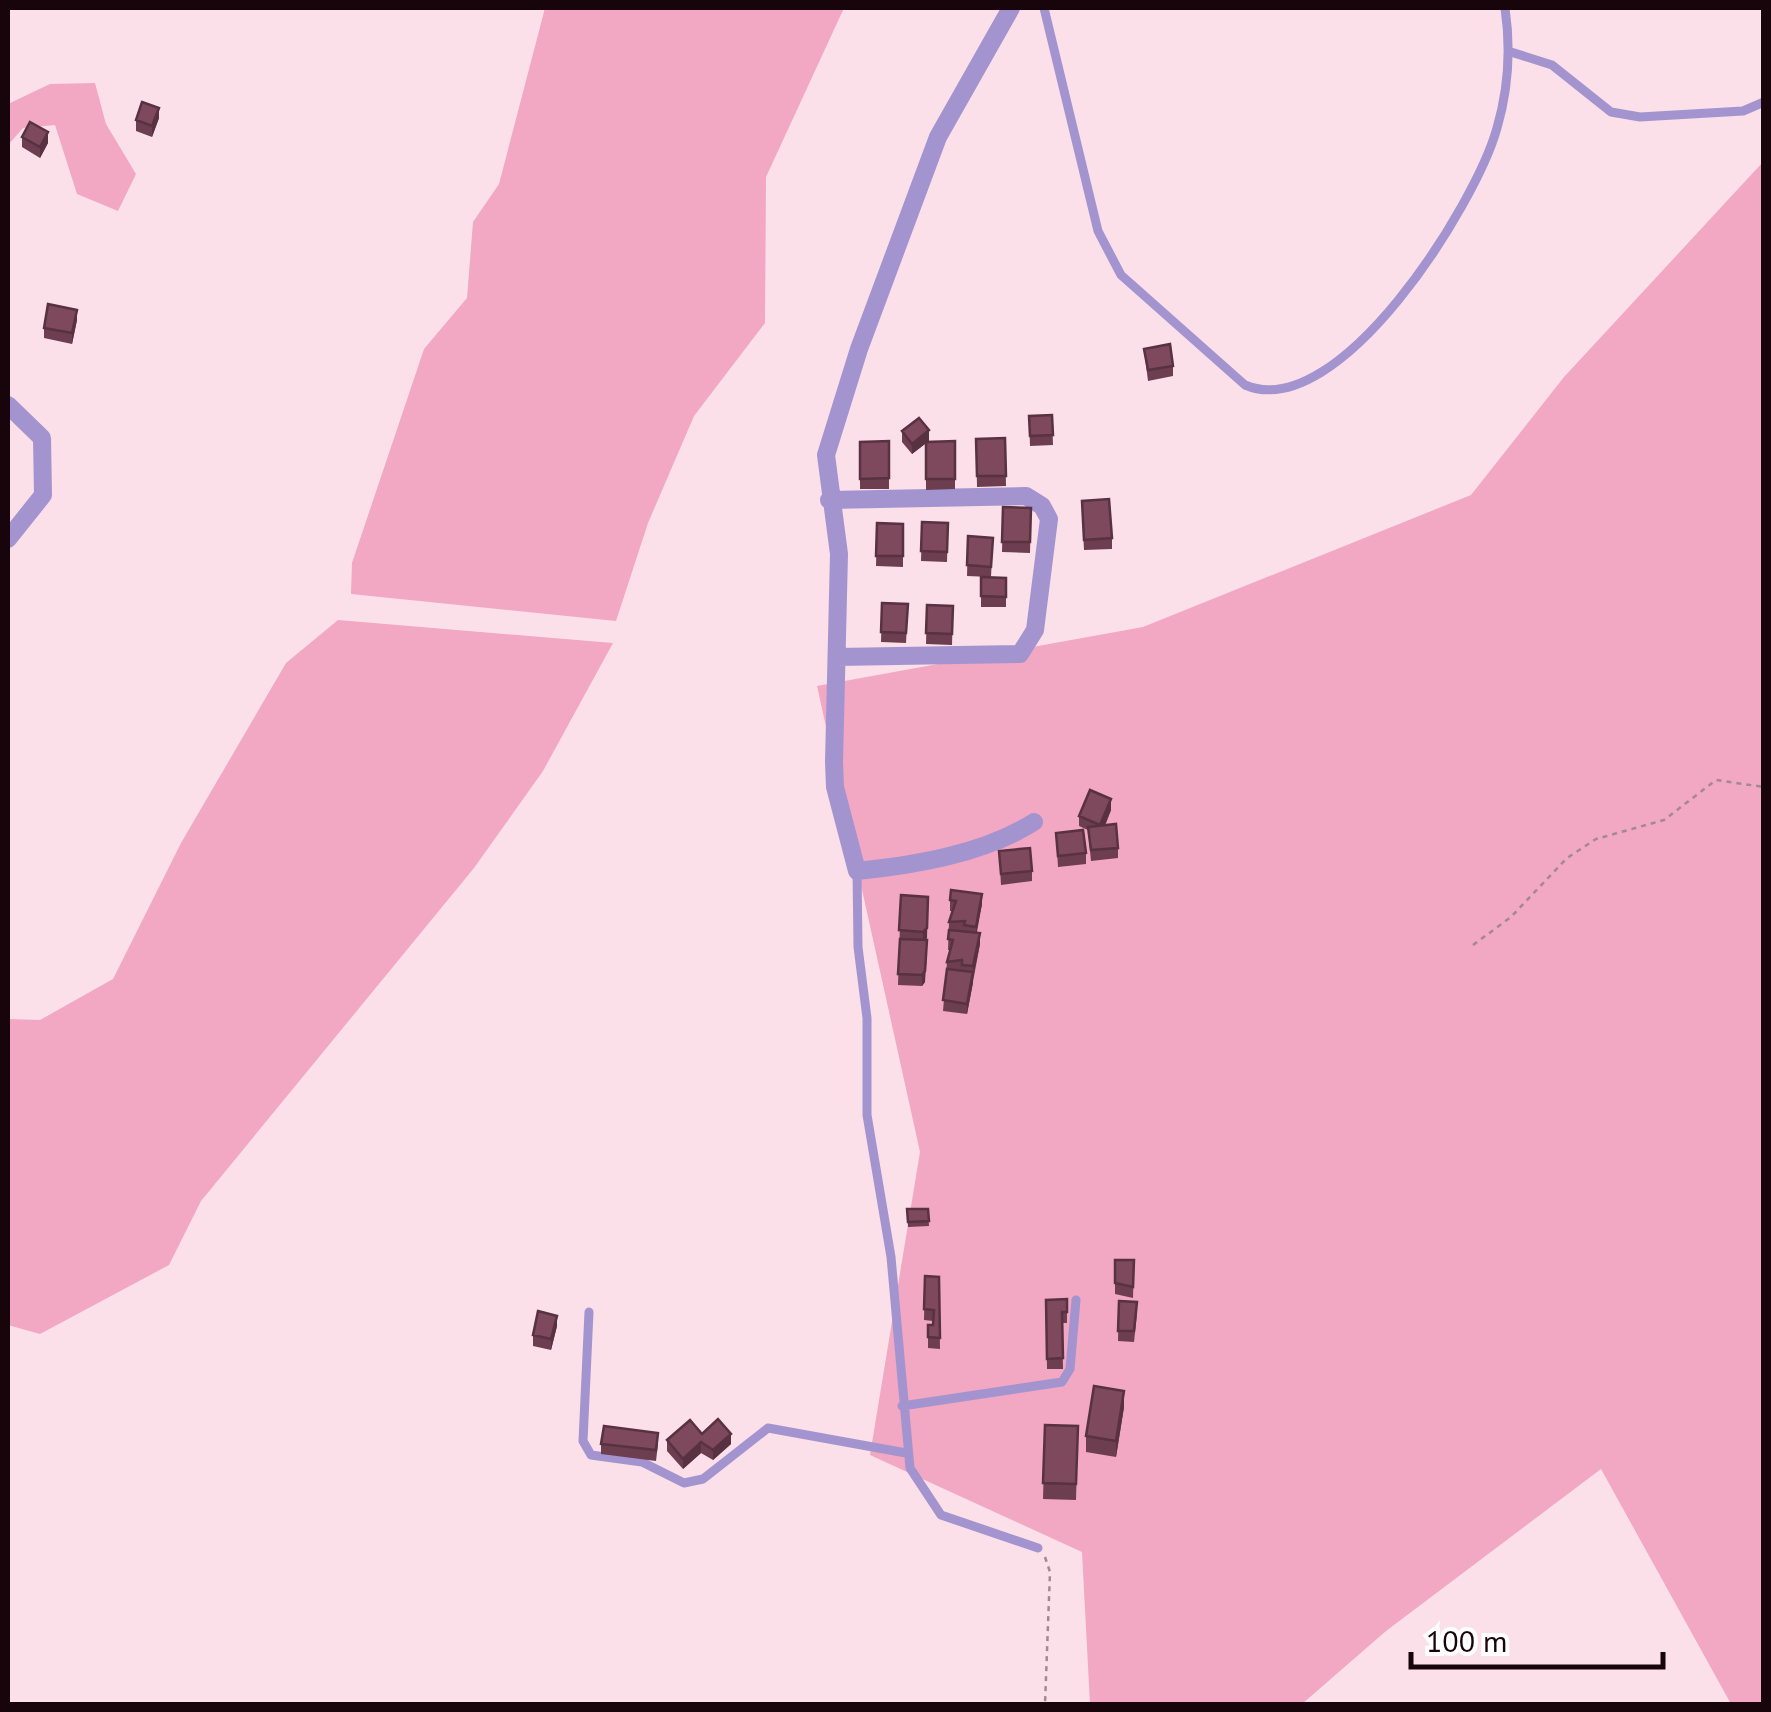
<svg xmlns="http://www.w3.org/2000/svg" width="1771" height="1712" viewBox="0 0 1771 1712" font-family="'PT Sans',sans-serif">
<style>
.green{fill:#f2a7c2}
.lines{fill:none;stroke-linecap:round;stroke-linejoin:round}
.path{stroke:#a18992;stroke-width:2.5;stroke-dasharray:5 5;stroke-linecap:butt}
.service{stroke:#a394cf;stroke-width:9}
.minor{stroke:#a394cf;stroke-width:18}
.wall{fill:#6c3e50}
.shaded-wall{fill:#583241}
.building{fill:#7e485d;stroke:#583241;stroke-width:2.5}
</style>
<rect width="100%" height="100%" fill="#fbe0e9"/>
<!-- green -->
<path class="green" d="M545,8H844L766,177L765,323L694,416L648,523L616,621L351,594L352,563L424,349L467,298L473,222L499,184Z
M95,83L106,124L136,174L118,211L77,194L55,125L23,128L8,145V104L50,84Z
M1763,162V1704H1731L1601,1469L1386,1631L1302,1704H1090L1082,1552L870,1455L920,1152L817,686L1143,627L1471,495L1564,377Z
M338,620L613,643L543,771L474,868L201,1201L169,1265L40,1334L8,1325V1019L40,1020L113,979L181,843L286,663Z"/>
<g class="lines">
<!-- path -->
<path class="path" d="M1473,945L1511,917L1567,858L1596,839L1664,820L1716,780L1764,787
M1045,1557L1050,1572L1045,1704"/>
<!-- service -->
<path class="service" d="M1044,8L1098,231L1121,275L1245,385C1339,425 1476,204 1497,128C1509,87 1511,49 1505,8
M1511,52L1552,65L1611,112L1640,117L1743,111L1764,102
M857,871L858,947L867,1018V1115L891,1257L910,1468L941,1515L1038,1548
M589,1312L583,1441L591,1455L642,1462L684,1483L703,1479L768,1428L906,1453
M902,1406L1062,1382L1070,1369L1076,1300"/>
<!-- minor -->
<path class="minor" d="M1011,8L938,137L859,349L826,455L839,554L834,762L835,787L857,871C915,865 983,854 1034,822
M8,405L42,438L43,495L8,539
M829,500L1026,496L1042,506L1049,519L1035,630L1020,654L837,657"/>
</g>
<!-- wall -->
<path class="wall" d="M159,118L152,137L136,131V120Z
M22,137L48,143L40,158L22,147Z
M77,320L72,344L44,338V328Z
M1144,349L1173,366V376L1148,381Z
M1052,415L1053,445L1030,446L1029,416Z
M902,431L929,441L928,442L955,441V489L926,490V443L912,454L902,442Z
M1005,438L1006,486L977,487L976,439Z
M889,441V489H860V442Z
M1003,507L1031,508L1030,553L1002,552Z
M1082,512L1112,538V549L1084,550Z
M922,522L948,523L947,562L921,561Z
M877,523L903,524V567L876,566Z
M968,536L993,538L991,577L967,576Z
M981,577L1006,578V607H981Z
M882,603L908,604L906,643L881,642Z
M927,605L953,606L952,645L926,644Z
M1111,810L1105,826L1118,848V858L1091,861L1088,830L1079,826V816Z
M1056,833L1086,853V864L1058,867Z
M999,851L1032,871V881L1001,885Z
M901,895L927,938L925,940V982L922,986L898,985Z
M950,900L982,904L976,933L980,944L967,1014L943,1011L947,962L950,950H948L949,922L952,911H950Z
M907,1209H928L929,1226L908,1227Z
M1115,1260H1134L1133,1298L1115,1294Z
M925,1276L939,1277L940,1349L928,1348V1325H933V1321L924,1320Z
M1067,1299V1323H1062L1063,1369H1047L1046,1300Z
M1119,1301L1137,1313L1134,1342L1118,1341Z
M557,1326L551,1350L533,1346V1335Z
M1124,1407L1116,1457L1086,1452V1436Z
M1045,1425L1078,1426L1076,1500L1043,1499Z
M702,1434L731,1444L713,1460L701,1453L683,1469L667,1451V1440Z
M601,1444H658L656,1461L601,1454Z"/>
<!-- shaded-wall -->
<path class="shaded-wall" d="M159,108V118L152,137V126Z
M48,132V143L40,158V147Z
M77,310V320L72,344V333Z
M929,430V441L912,454V444Z
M1111,799V810L1100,836V825Z
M982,894V904L976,937V927Z
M928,897L927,938L923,942V932Z
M980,933V944L973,977V966Z
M927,951L925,982L922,986V975Z
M973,972V983L967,1014V1004Z
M557,1316V1326L551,1350V1339Z
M1124,1391V1407L1116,1457V1441Z
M731,1434V1444L713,1460V1450Z
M701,1442V1453L683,1469V1459Z"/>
<!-- building -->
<path class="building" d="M142,102L159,108L152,126L136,120Z
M30,122L48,132L40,147L22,137Z
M48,304L77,310L72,333L44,328Z
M1170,344L1173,366L1148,370L1144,349Z
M1052,415L1053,435L1030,436L1029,416Z
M919,418L929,430L912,444L902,431Z
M1005,438L1006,476H977L976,439Z
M889,441V478L860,479V442Z
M955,441V479H926V442Z
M1109,499L1112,538L1084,540L1082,501Z
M1003,507L1031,508L1030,542H1002Z
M922,522L948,523L947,552L921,551Z
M877,523L903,524V556H876Z
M968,536L993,538L991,567L967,565Z
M981,577L1006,578V597L981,596Z
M882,603L908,604L906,633L881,632Z
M927,605L953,606L952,634L926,633Z
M1090,790L1111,799L1100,825L1079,816Z
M1116,824L1118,848L1091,850L1088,827Z
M1083,830L1086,853L1058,856L1056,833Z
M1030,848L1032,871L1001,874L999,851Z
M951,890L982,894L976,927L964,925L965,921L949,922L956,901L950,900Z
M901,895L928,897L927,928L923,932L899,930Z
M949,930L980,933L973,966L962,965V960L947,962L953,940L948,939Z
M900,939L927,940L925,971L922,975L898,974Z
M947,969L973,972L967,1004L943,1000Z
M907,1209H928L929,1221L908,1222Z
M1115,1260H1134L1133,1287L1115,1283Z
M925,1276L939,1277L940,1338L928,1337V1325H933L934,1310L924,1309Z
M1067,1299V1312H1062L1063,1358L1047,1359L1046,1300Z
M1119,1301L1137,1302L1134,1331H1118Z
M538,1311L557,1316L551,1339L533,1335Z
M1094,1386L1124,1391L1116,1441L1086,1436Z
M718,1419L731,1434L713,1450L701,1442L683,1459L667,1440L690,1420L702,1434Z
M1045,1425L1078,1426L1076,1484L1043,1483Z
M604,1426L658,1433L656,1450L601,1444Z"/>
<!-- border -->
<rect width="1771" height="1712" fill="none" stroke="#18050c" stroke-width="20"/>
<!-- scale -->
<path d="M1411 1652v15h252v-15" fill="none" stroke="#18050c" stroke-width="5"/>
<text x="1426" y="1652" font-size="30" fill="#18050c" stroke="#ffffff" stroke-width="8" paint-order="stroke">100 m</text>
</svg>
